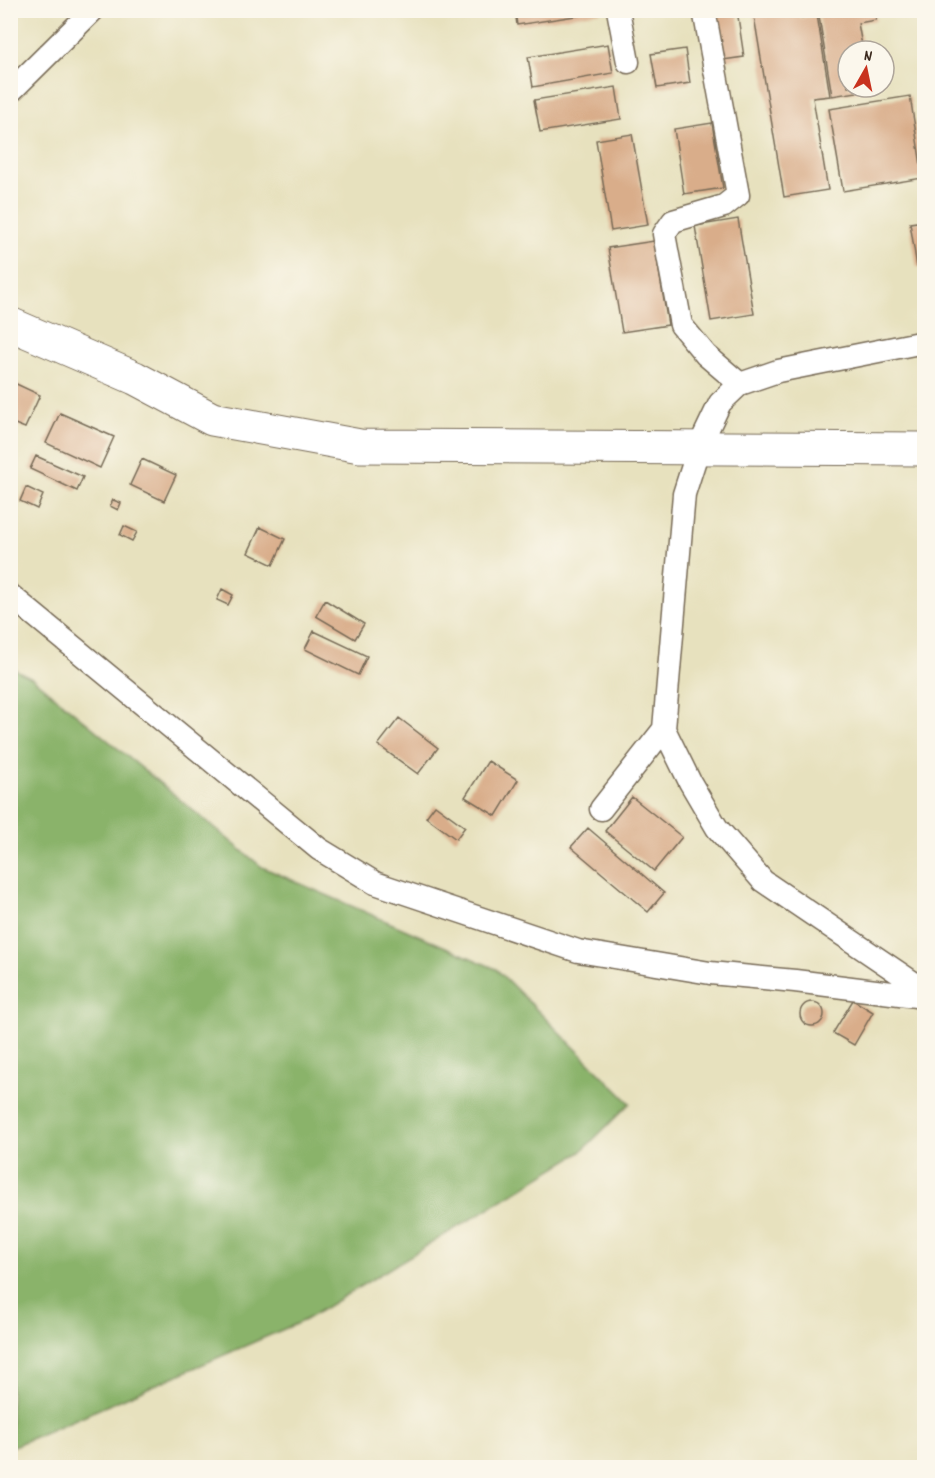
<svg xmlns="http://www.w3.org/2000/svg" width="935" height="1478" viewBox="0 0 935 1478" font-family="Dekko,sans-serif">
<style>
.forest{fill:#8ab36a;stroke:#626e44;stroke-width:1.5}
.building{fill:#d9ad8a}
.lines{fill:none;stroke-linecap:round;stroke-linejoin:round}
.street-casing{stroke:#776a56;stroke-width:25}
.secondary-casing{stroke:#776a56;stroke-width:35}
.street{stroke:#fff;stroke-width:22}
.secondary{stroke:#fff;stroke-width:33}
</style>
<rect width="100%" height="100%" fill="#fbf7ec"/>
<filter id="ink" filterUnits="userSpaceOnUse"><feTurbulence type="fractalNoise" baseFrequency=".0167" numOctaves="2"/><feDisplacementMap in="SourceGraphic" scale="12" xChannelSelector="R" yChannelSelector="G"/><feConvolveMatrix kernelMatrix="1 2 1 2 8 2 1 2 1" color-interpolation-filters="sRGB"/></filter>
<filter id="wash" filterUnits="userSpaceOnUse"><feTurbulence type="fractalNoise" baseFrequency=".008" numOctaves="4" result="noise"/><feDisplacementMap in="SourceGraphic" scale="24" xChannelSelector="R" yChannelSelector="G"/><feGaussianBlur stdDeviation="1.35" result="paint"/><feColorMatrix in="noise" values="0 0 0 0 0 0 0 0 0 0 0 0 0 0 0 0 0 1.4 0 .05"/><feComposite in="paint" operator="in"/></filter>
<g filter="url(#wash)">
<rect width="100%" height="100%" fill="#e7e1be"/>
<!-- forest -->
<path class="forest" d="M10,667L32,678L262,867L496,969L630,1103L581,1152L305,1320L11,1447Z"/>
<g id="blocks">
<!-- building -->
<path class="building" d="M515,10H601V12L517,25Z
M737,10L744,57L723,60L715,12Z
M753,10H798L800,18L817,15L830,96L813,98L828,190L784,197Z
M818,10H874L876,20L858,23L863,51H848V87H869L870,90L832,96Z
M608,44L613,73L533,87L528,57Z
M685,49L690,83L657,88L651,54Z
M616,87L621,119L540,132L534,100Z
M910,96L923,178L843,191L829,109Z
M712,123L723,188L684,194L674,129Z
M632,134L648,225L611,231L596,140Z
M738,219L754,314L711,321L695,226Z
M924,221V266L917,267L910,223Z
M654,241L668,325L622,332L608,248Z
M10,381L40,395L25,428L10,422Z
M60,413L114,437L100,468L46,443Z
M36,456L83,477L77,491L30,469Z
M142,459L176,475L164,501L130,485Z
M26,487L43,495L37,509L20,501Z
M113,500L121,503L118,510L110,506Z
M124,526L137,532L132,541L120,535Z
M260,527L285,539L273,565L248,553Z
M222,589L233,595L228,605L217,600Z
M325,600L364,624L355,639L316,616Z
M314,631L367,656L358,675L305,649Z
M399,718L438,748L418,774L378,745Z
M488,761L518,780L496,816L465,797Z
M632,797L682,837L654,871L605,831Z
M435,805L465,827L456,839L426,817Z
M588,828L664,893L648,912L571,847Z
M853,1000L873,1012L854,1045L833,1033Z
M800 1014a12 12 0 1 1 24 0a12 12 0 1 1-24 0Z"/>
</g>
</g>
<g filter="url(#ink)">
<use href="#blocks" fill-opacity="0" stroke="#776a56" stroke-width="1.5"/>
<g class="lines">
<!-- street casing -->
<g class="street-casing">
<path id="street" d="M618,10L628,62
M704,10L738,195L724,206L673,221L664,234L681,325L706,355L740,384
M10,92L93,10
M924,342L778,371L740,384L720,403L699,447L684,494L664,729L690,782L717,828L763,881L924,990
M10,595L319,849L375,883L578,951L710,973L795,981L924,997
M601,809L664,729"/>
</g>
<!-- secondary casing -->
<g class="secondary-casing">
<path id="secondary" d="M10,324L135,378L212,419L360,446L924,449"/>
</g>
<!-- street -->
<use href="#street" class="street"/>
<!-- secondary -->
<use href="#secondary" class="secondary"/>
</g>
</g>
<!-- margin -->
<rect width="935" height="1478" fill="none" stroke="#fbf7ec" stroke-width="36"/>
<!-- north arrow -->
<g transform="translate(866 69) rotate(9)"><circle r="28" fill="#fbf7ec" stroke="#aea59a" stroke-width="1.5"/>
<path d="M0-4.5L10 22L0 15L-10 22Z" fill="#c8321e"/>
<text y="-9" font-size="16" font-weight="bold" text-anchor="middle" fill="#3b2a1e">N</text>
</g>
</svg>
